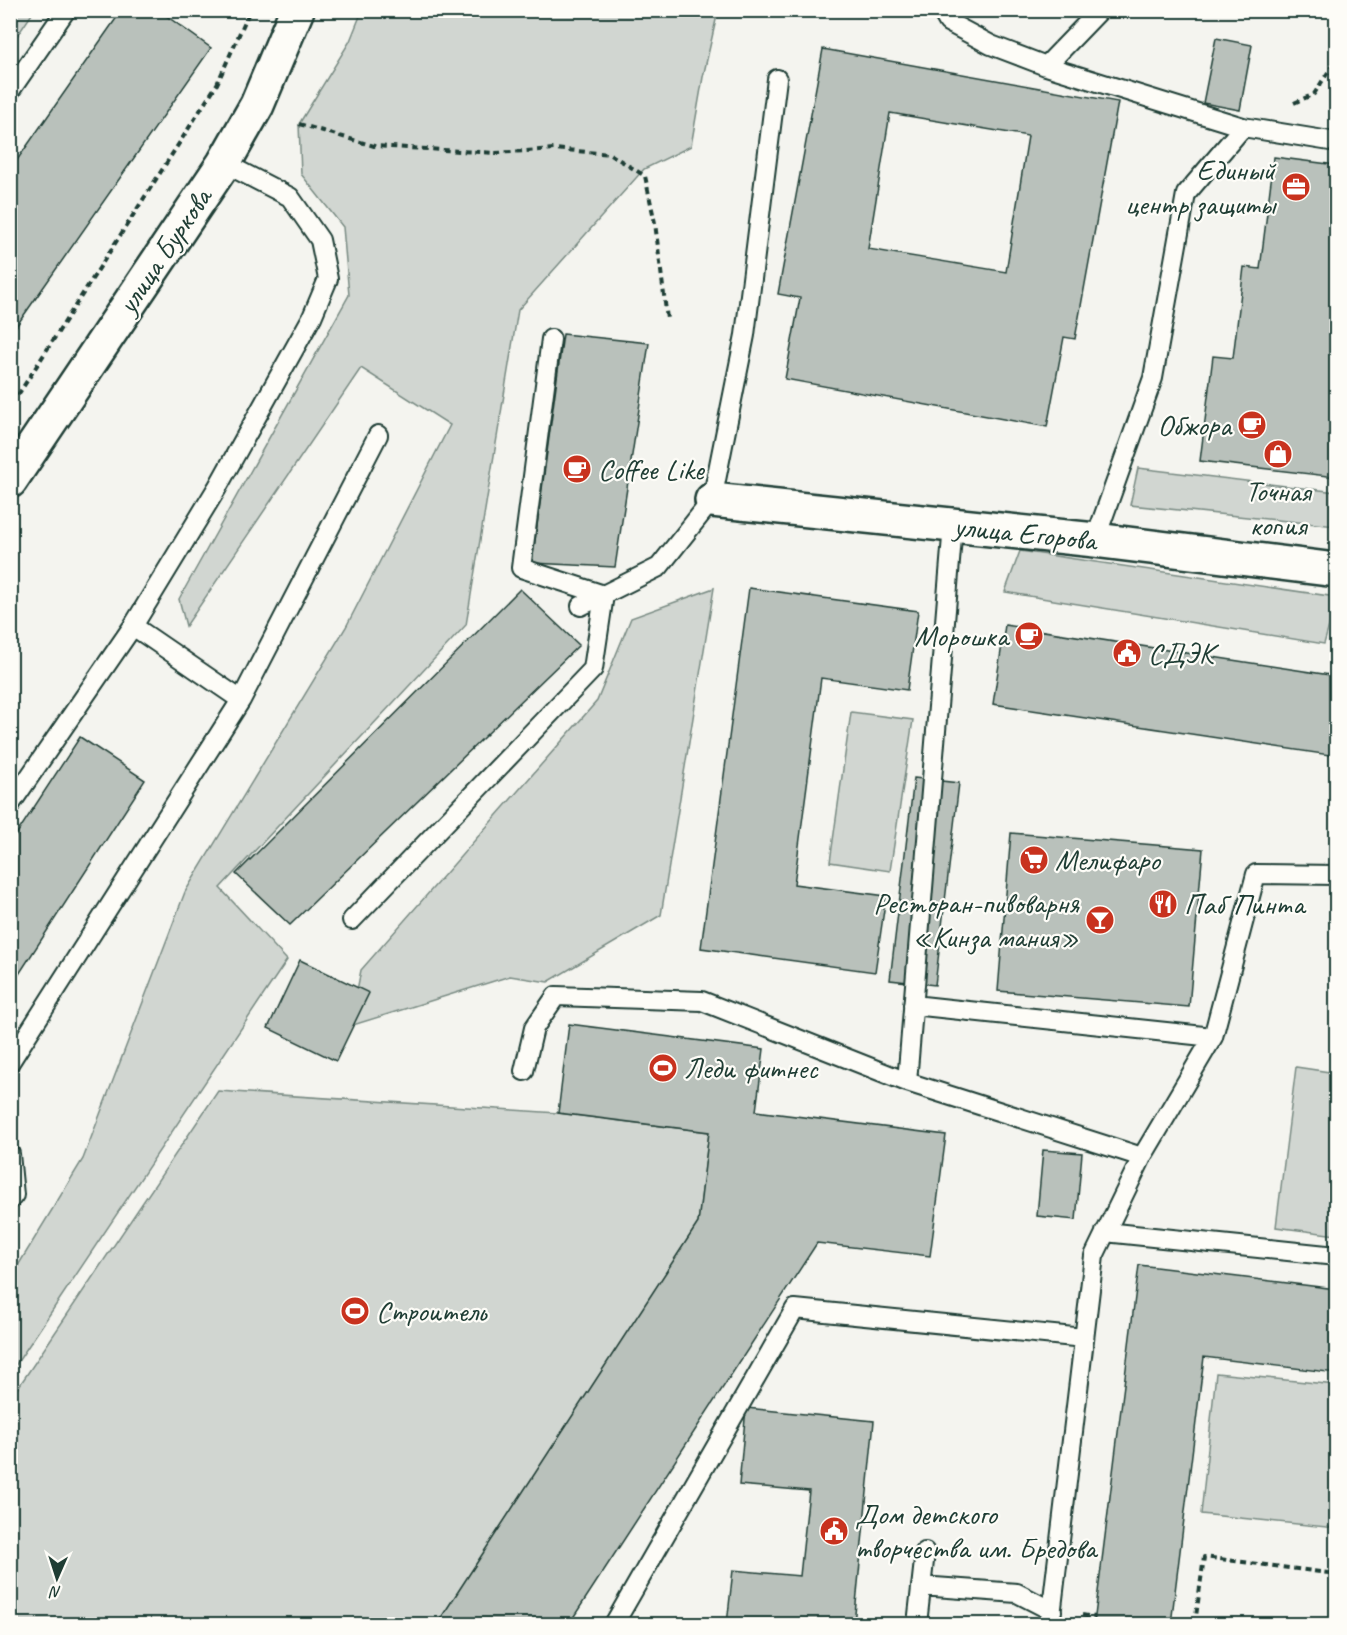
<svg xmlns="http://www.w3.org/2000/svg" width="1347" height="1635" viewBox="0 0 1347 1635" font-family="Caveat,sans-serif">
<style>
.green{fill:#d1d6d1;stroke:#788a82;stroke-width:1.5}
.building{fill:#b9c1bb;stroke:#1f3d34;stroke-width:1.5;fill-rule:evenodd}
.lines{fill:none;stroke-linecap:round;stroke-linejoin:round}
.service-casing{stroke:#1f3d34;stroke-width:22}
.minor-casing{stroke:#1f3d34;stroke-width:38}
.tertiary-casing{stroke:#1f3d34;stroke-width:38}
.path{stroke:#1f3d34;stroke-width:4;stroke-dasharray:6 4.5;stroke-linecap:butt}
.service{stroke:#fdfcf7;stroke-width:18}
.minor{stroke:#fdfcf7;stroke-width:33}
.tertiary{stroke:#fdfcf7;stroke-width:33}
.labels{text-anchor:middle;dominant-baseline:central;stroke-width:4.5;stroke-linejoin:round;paint-order:stroke}
.poi-label{font-size:30px;fill:#1f3d34;stroke:#fdfcf7;text-anchor:start}
.street-label{font-size:30px;fill:#1f3d34;stroke:#fdfcf7}
</style>
<rect width="100%" height="100%" fill="#f4f4ef"/>
<filter id="ink" filterUnits="userSpaceOnUse"><feTurbulence type="fractalNoise" baseFrequency=".0167" numOctaves="2"/><feDisplacementMap in="SourceGraphic" scale="12" xChannelSelector="R" yChannelSelector="G"/><feConvolveMatrix kernelMatrix="1 2 1 2 8 2 1 2 1" color-interpolation-filters="sRGB"/></filter>
<g filter="url(#ink)">
<!-- green -->
<path class="green" d="M11,10L34,11L11,45L10,11Z
M362,11H718L703,77L691,146L644,169L518,310L466,625L220,888L287,960L11,1372V1277L83,1159L185,892L346,627L450,425L361,368L186,626L179,599L349,295L343,227L301,174L299,124L350,41Z
M1138,468L1336,492V526L1130,505Z
M1020,551L1336,597V601L1324,644L1005,592Z
M714,588L661,915L548,982L510,976L350,1026L361,970L597,701L631,618Z
M851,712L913,720L890,871L830,862Z
M1296,1067L1336,1073V1235L1276,1227Z
M218,1091L558,1113L709,1132L698,1223L437,1624H11V1398Z
M1216,1373L1336,1385V1528L1201,1514Z"/>
<!-- building -->
<path class="building" d="M122,10H158L211,48L10,335V170Z
M1216,38L1252,45L1240,110L1203,103Z
M823,49L1118,102L1075,339L1064,337L1047,427L785,379L800,298L778,294ZM890,113L1028,136L1006,272L868,249Z
M1274,157L1336,165V477L1200,461L1213,356L1233,358L1244,267L1260,269Z
M563,334L649,343L615,567L532,563Z
M749,588L918,611L907,690L821,678L794,884L886,896L875,972L701,948Z
M520,589L579,645L290,925L236,874Z
M1005,625L1336,676V756L993,704Z
M80,737L145,780L10,988V844Z
M914,778L959,783L935,985L890,980Z
M1011,833L1203,849L1189,1007L998,991Z
M300,960L369,993L336,1061L268,1028Z
M569,1024L764,1049L756,1111L946,1135L930,1256L817,1243L569,1624H437L698,1223L709,1132L558,1113Z
M1043,1150L1082,1153L1076,1220L1037,1216Z
M1139,1265L1336,1289V1373L1204,1357L1171,1624H1094Z
M746,1408L874,1421L854,1624H727L733,1570L800,1576L809,1491L739,1485Z"/>
<g class="lines">
<!-- service casing -->
<g class="service-casing">
<path id="service" d="M941,10L948,22L991,45L1046,66L1243,127L1336,142
M1046,66L1100,10
M10,91L66,10
M1095,540L1153,378L1186,194L1243,127
M581,606L659,567L712,500L745,335L777,79
M241,700L378,435
M10,805L133,626L217,488L312,317L328,279L320,240L290,197L224,163
M352,920L593,669L604,595L521,568L551,339
M913,1005L1213,1037
M10,1062L241,700L133,626
M524,1071L534,1028L556,996L702,1001L907,1082L1142,1157
M907,1082L953,525
M10,1154L14,1195L10,1200
M1105,1232L1336,1256
M921,1586L1017,1593L1052,1611
M614,1624L795,1309L1084,1338
M917,1624L925,1552
M1050,1624L1094,1256L1142,1157L1213,1037L1256,874L1336,875"/>
</g>
<!-- minor casing -->
<g class="minor-casing">
<path id="minor" d="M712,500L1095,540L1336,570"/>
</g>
<!-- tertiary casing -->
<g class="tertiary-casing">
<path id="tertiary" d="M10,481L224,163L257,105L297,10"/>
</g>
<!-- path -->
<path class="path" d="M1294,103L1314,94L1336,60
M299,124L374,146L496,153L554,149L610,154L645,176L655,223L667,319
M18,395L217,84L250,10
M1082,1615L1095,1617
M1195,1624L1204,1557L1336,1574"/>
<!-- service -->
<use href="#service" class="service"/>
<!-- minor -->
<use href="#minor" class="minor"/>
<!-- tertiary -->
<use href="#tertiary" class="tertiary"/>
</g>
</g>
<!-- icons -->
<defs>
<g id="office-disc" transform="scale(1.5)"><circle r="9.5" fill="#c8321e" stroke="#fdfcf7"/><path d="M-6-3h4V-5.5h4V-3h4V5H-6ZM-1-4.5V-3h2v-1.5ZM-6 0V1H6V0Z" fill="#fff"/></g>
<g id="cafe-disc" transform="scale(1.5)"><circle r="9.5" fill="#c8321e" stroke="#fdfcf7"/><path d="M-5.5-4.5H6V0H3Q3 3.5 0 3.5H-2.5Q-5.5 3.5-5.5 0ZM3-3.2v2h1.7v-2ZM-6 4.5H4V6H-6Z" fill="#fff"/></g>
<g id="shop-disc" transform="scale(1.5)"><circle r="9.5" fill="#c8321e" stroke="#fdfcf7"/><path d="M-5-2.5h2.3a2.7 3.5 0 0 1 5.4 0H5L5.5 6h-11ZM-1.5-2.5h3a1.5 2.3 0 0 0-3 0Z" fill="#fff"/></g>
<g id="civic-disc" transform="scale(1.5)"><circle r="9.5" fill="#c8321e" stroke="#fdfcf7"/><path d="M-.6-6.5H3V-4.5H.6V-3L4-1V1h2V6H-6V1h2V-1L-.6-3ZM-1.2 2.5V6h2.4V2.5Z" fill="#fff"/></g>
<g id="supermarket-disc" transform="scale(1.5)"><circle r="9.5" fill="#c8321e" stroke="#fdfcf7"/><path d="M-6-5.5h2.5l.6 2H6L4.5 2H-2.5L-4.4-4H-6ZM-1.5 3.2a1.3 1.3 0 1 0 .1 0ZM3 3.2a1.3 1.3 0 1 0 .1 0Z" fill="#fff"/></g>
<g id="restaurant-disc" transform="scale(1.5)"><circle r="9.5" fill="#c8321e" stroke="#fdfcf7"/><path d="M-5-6h1v4h1v-4h1v4h1v-4h1v5L-1.5 .5V6h-2V.5L-5-1ZM5-6V6H3V1.5H1.5Q1.5-4 5-6Z" fill="#fff"/></g>
<g id="bar-disc" transform="scale(1.5)"><circle r="9.5" fill="#c8321e" stroke="#fdfcf7"/><path d="M-6-5H6L.8 .8V4.5H3.5V6h-7V4.5H-.8V.8Z" fill="#fff"/></g>
<g id="stadium-disc" transform="scale(1.5)"><circle r="9.5" fill="#c8321e" stroke="#fdfcf7"/><path d="M0-5a6.5 5 0 1 0 0 10a6.5 5 0 1 0 0-10ZM-3.5-1.8h7v3.6h-7Z" fill="#fff"/></g>
</defs>
<g fill-rule="evenodd">
<use href="#office-disc" x="1296" y="187"/>
<use href="#cafe-disc" x="1252" y="425"/>
<use href="#shop-disc" x="1278" y="454"/>
<use href="#cafe-disc" x="577" y="469"/>
<use href="#cafe-disc" x="1029" y="636"/>
<use href="#civic-disc" x="1127" y="653"/>
<use href="#supermarket-disc" x="1034" y="860"/>
<use href="#restaurant-disc" x="1163" y="904"/>
<use href="#bar-disc" x="1100" y="920"/>
<use href="#stadium-disc" x="663" y="1068"/>
<use href="#stadium-disc" x="355" y="1311"/>
<use href="#civic-disc" x="834" y="1531"/>
</g>
<g class="labels">
<!-- poi labels -->
<g class="poi-label">
<text x="1275" y="170" text-anchor="end">Единый<tspan x="1275" dy="34">центр защиты</tspan></text>
<text x="1231" y="425" text-anchor="end">Обжора</text>
<text x="598" y="469">Coffee Like</text>
<text x="1278" y="491" text-anchor="middle">Точная<tspan x="1278" dy="34">копия</tspan></text>
<text x="1008" y="636" text-anchor="end">Морошка</text>
<text x="1148" y="653">СДЭК</text>
<text x="1055" y="860">Мелифаро</text>
<text x="1079" y="903" text-anchor="end">Ресторан-пивоварня<tspan x="1079" dy="34">«Кинза мания»</tspan></text>
<text x="1184" y="904">Паб Пинта</text>
<text x="684" y="1068">Леди фитнес</text>
<text x="376" y="1311">Строитель</text>
<text x="855" y="1514">Дом детского<tspan x="855" dy="34">творчества им. Бредова</tspan></text>
</g>
<!-- street labels -->
<g class="street-label">
<text transform="translate(164 251) rotate(-56)">улица Буркова</text>
<text transform="translate(1025 533) rotate(6)">улица Егорова</text>
</g>
</g>
<!-- margin -->
<rect width="1347" height="1635" fill="none" stroke="#fdfcf7" stroke-width="36"/>
<rect x="18" y="18" width="1311" height="1599" fill="none" stroke="#1f3d34" stroke-width="2" filter="url(#ink)"/>
<!-- north arrow -->
<g transform="translate(57 1578) rotate(183)" stroke="#fdfcf7" stroke-width="4.5" paint-order="stroke">
<path d="M0-4.5L10 22L0 15L-10 22Z" fill="#1f3d34"/>
<text y="-9" font-size="16" font-weight="bold" text-anchor="middle" fill="#1f3d34">N</text>
</g>
</svg>
